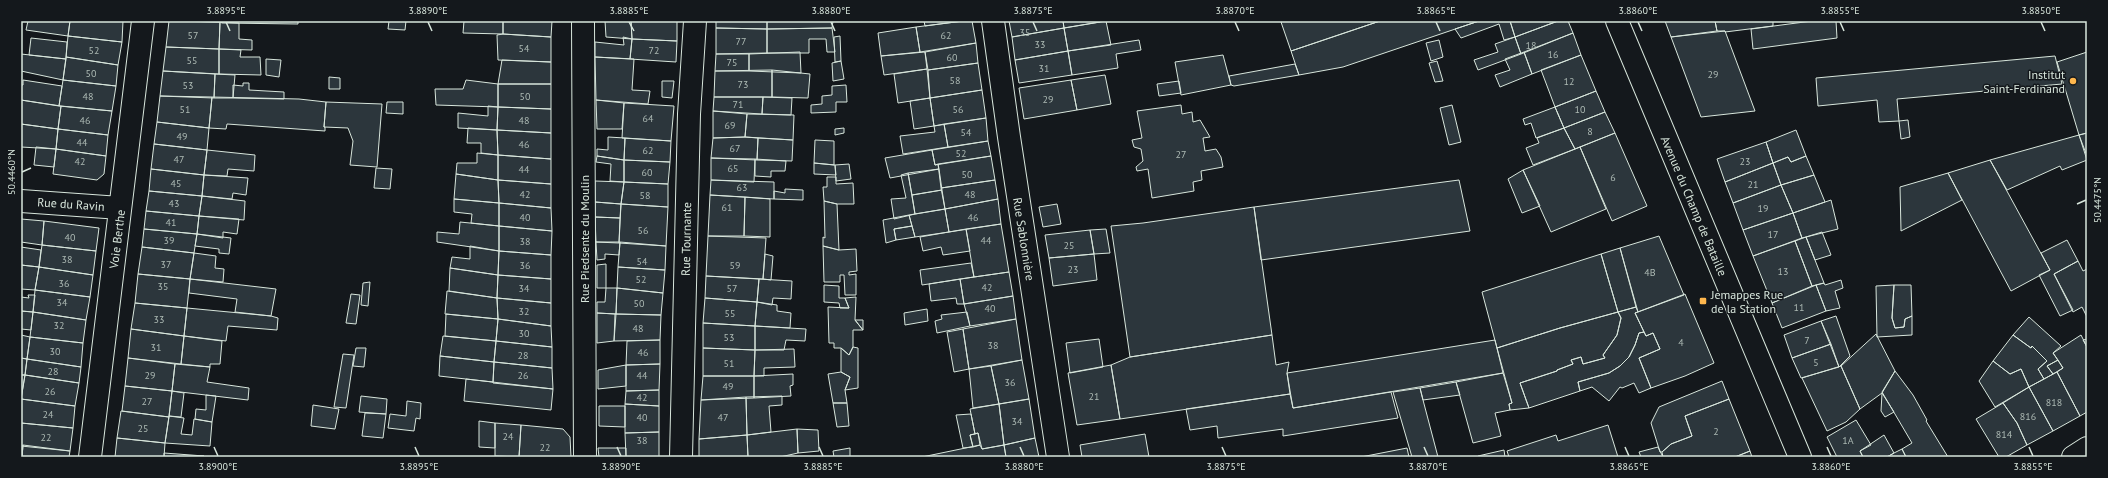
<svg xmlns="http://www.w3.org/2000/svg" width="2108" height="478" viewBox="0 0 2108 478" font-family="'PT Sans',sans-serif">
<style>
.building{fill:#2c363c;stroke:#d8e6dc}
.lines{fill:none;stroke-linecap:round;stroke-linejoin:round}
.minor-casing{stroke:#d8e6dc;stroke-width:24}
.major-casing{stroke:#d8e6dc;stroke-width:24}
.minor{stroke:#14181c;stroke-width:22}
.major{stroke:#14181c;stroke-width:22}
.ticks{fill:none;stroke:#d8e6dc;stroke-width:1.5}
.poi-dot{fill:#ffb74d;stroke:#14181c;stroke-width:1.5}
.labels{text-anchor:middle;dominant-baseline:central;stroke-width:3;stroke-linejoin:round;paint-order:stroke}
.number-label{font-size:10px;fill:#adbab4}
.poi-label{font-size:12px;fill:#d8e6dc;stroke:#14181c;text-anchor:end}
.street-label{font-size:12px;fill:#d8e6dc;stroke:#14181c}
.neatline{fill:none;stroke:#d8e6dc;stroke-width:1.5}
.ticks-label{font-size:10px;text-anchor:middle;fill:#d8e6dc}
</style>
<rect width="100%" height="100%" fill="#14181c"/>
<!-- building -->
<path class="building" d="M28,21H70L68,36L26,30Z
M70,21H123L122,42L68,36Z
M169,21L220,22L219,49L166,47Z
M180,21H222V23L220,22Z
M222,21H298V24L222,23Z
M389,21H406L405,30L388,29Z
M464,21H503V34L463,33Z
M503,21H552L551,37L503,34Z
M605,21H631L632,39L606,37Z
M631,21H677V41L632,39Z
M716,21H767V29L716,28Z
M767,21H833L832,28L767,29Z
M924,21H963L925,26Z
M963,21H972L976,43L920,52L916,27Z
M1009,21H1063L1064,28L1012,37Z
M1063,21H1100V22L1064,28Z
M1106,21L1111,45L1068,51L1064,28Z
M1283,21H1380L1291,51L1281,22Z
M1380,21H1479L1343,67L1299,75L1291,51Z
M1479,21H1510L1515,37L1504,40L1499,24L1461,38L1455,29Z
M1510,21H1558L1515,37Z
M1558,21H1568L1573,33L1521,54L1515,37Z
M1665,21H1715L1717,31L1671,37Z
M1715,21H1773V26L1725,32V31H1717Z
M1812,21H1836L1837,38L1753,49L1751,29Z
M220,22L239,23V39L252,40V50L219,49Z
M916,27L920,52L881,56L878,33Z
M716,28L767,29V53L716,54Z
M832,28L835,52H827L826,39H809V53H767V29Z
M1064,28L1068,51L1015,60L1012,37Z
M1725,31L1755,111L1701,117L1671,37Z
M1573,33L1581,55L1532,74L1524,52Z
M503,34L551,37V62L498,60L497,35Z
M68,36L122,42L118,65L66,57Z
M840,36L841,61L835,62L834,37Z
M623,37L632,39L630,59L595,57V42L624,45Z
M1515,37L1521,54L1478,70L1474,60L1498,52L1495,44Z
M31,38L67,42L66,59L29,55Z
M632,39L677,41L676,62L630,59Z
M1139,40L1141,50L1116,54L1118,68L1072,75L1068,51Z
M1439,40L1443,57L1431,61L1426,43Z
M976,43L978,63L928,70L925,52Z
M166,47L219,49V74L163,71Z
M219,49L241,50L240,57H260L261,75L219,74Z
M1068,51L1072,75L1019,83L1015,60Z
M800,52L801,73L749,71V54Z
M925,52L927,69L884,75L881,56Z
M1524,52L1532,74L1500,87L1495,75L1510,70L1505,59Z
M2087,52V133L2079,135L2057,62Z
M21,54L66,59L63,80L21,71Z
M716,54H749V71H715Z
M1223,55L1231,85L1181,95L1175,62Z
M1581,55L1596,91L1555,107L1541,70Z
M2055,56L2062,84L1897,99L1899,121L1879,122L1877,100L1818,106L1816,78Z
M66,57L118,65L116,86L63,80Z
M595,57L634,59L632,90L650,91L648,104L596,100Z
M266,59L281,60L279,77L266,75Z
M502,60L551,62V84H498Z
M841,61L844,79L833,81L832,63Z
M1437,61L1443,81L1435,82L1429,63Z
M978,63L982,90L930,98L928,70Z
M1295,64L1299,75L1234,86L1231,85L1229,76Z
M927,69L930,98L898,103L894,74Z
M772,70V97H714L715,71Z
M772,70L810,74L808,98L772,97Z
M163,71L215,74L214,98L160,96Z
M215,74L235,75L233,98H214Z
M1105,75L1111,104L1077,110L1071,80Z
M329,77L340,78V89H329Z
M23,80L62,86L59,106L21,100V85H23Z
M63,80L116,86L112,111L59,106Z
M466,80L498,84V107L436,105L435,89H463Z
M1071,80L1077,110L1024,119L1019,88Z
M662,81H674L672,98L662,97Z
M1179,81L1181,93L1159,96L1157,84Z
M243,83H249V90L284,92V99L233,98V85L243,86Z
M498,84H551V109L498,107Z
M846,85L847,102H836V112L811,113V105L822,104V96L832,95V86Z
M982,90L986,118L934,126L930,98Z
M1596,91L1605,112L1564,128L1555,107Z
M160,96L212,97L209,128L157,122Z
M212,97L299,99L326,102L324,127H325V131L227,124L226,129L209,128Z
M714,97H763L762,114L713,111Z
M763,97L792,98L791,115L762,114Z
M930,98L934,126L914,129L910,101Z
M21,100L61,106L58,129L21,124Z
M596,100L624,103L622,129H597Z
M326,102L382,104L377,167L350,165L353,141L348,128L324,127Z
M387,102H403V114L386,113Z
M624,103L674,106L671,141L622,138Z
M1181,105L1182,114L1192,112L1193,122L1200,120L1210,137L1203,138L1205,151L1216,149L1221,157L1223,167L1201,171L1202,180L1193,182L1194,191L1152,198L1148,169L1137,171L1136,167L1143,161L1141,149L1134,147L1132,140L1142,138L1137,111Z
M1452,105L1461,142L1449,145L1440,108Z
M61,106L112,111L108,135L58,129Z
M488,106L498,107L497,130L458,128V113L488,116Z
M498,107L551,109V133L497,130Z
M1555,107L1564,128L1536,138L1531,123L1525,125L1523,119Z
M713,111L747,114L745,137L713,138Z
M1605,112L1615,133L1575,149L1564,128Z
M747,114L794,115L793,140L745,137Z
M986,118L988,141L948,147L944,124Z
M1908,120L1910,137L1901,139L1899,121Z
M157,122L209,128L207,150L154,144Z
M21,124L58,129L56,149L21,147Z
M944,124L948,147L903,154L900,136L935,132L934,126Z
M468,128L497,130L498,155L481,153V143H467Z
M844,128V133L835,135V129Z
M1564,128L1575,149L1533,165L1526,148L1539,143L1537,138Z
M58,129L108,135L106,156L56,149Z
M497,130L551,133V159L498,155Z
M1796,130L1806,156L1791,162L1788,157L1773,163L1766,142Z
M1615,133L1647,206L1612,221L1580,147Z
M2087,133V156L2079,135Z
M2079,135L2087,160L2062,170L2060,166L2007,190L1990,160Z
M608,137L625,138L624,160L597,156V149L608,150Z
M745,137L758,138L757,160L711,158L713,138Z
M625,138L671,141L670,162L624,160Z
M758,138L793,140L792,161L757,160Z
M815,140L834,141V165L814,163Z
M988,141L991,156L935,165L932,150Z
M1766,142L1773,163L1725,182L1717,159Z
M154,144L207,150L204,175L151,169Z
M36,147L56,149L54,167L34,165Z
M1580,147L1606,209L1551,232L1523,170Z
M56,149L106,156L104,174L97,180L53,174Z
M207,150L255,155L254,171L228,169L227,176L204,175Z
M932,150L935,165L938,164L939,169L890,178L885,158Z
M477,153L498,155V180L456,174L457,163H477Z
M498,155L551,159V184L498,180Z
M597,156L624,160V182L610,181L611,164L596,162Z
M991,156L995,180L941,188L938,164Z
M1806,156L1814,175L1781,185L1773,163L1788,157L1791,162Z
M711,158L755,159L754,182L711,180Z
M755,159L786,161L785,171H771V177L755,176Z
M624,160L670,162L668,184L624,182Z
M1990,160L2050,270L2011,291L1948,173Z
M814,163L835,165L836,175L814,174Z
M1773,163L1781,185L1733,203L1725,182Z
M849,164L851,179L836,181L835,165Z
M376,168L392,169L390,189L374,188Z
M151,169L204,175L202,196L149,191Z
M939,169L942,190L912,195L908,173Z
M1523,170L1540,206L1522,213L1508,179Z
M908,173L915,214L894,219L891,199L906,198L901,175Z
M1948,173L1962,200L1901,231L1900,187Z
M456,174L498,180L499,203L454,199Z
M204,175L248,178L246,195L233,193L232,199L202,196Z
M1814,175L1825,202L1793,213L1781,185Z
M827,177H836V184L853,183L854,204H837L824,201L823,187H827Z
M498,180L551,184V208L499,203Z
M711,180L774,182V199L710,195Z
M995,180L998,199L945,209L941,188Z
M1459,180L1470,231L1261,260L1254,207Z
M595,181L624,182L621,204L595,202Z
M624,182L668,184V207L621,204Z
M1781,185L1793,213L1743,230L1733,203Z
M785,189L803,190V200L774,199V191L785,193Z
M942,190L945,209L915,214L912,195Z
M149,191L202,196L199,216L146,211Z
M710,195L745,197L744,236H708Z
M202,196L245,201L244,220L199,216Z
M745,197L770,199V237L744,236Z
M454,199L499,203V226L471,223L472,214L454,212Z
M998,199L1001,224L949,232L945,209Z
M1831,200L1838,229L1802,238L1793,213Z
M824,201L837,204L839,250L823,246V237L825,238Z
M595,202L621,204L620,218L595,217Z
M499,203L551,208L552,231L499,226Z
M621,204L668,207L666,246L619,243Z
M1057,204L1061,224L1043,227L1039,207Z
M1254,207L1272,335L1130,357L1111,226L1143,223Z
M945,209L949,232L915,237L909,215Z
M146,211L199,216L197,234L144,229Z
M1793,213L1802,238L1753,256L1743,230Z
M909,215L912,226L894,229L896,240L886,243L883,220Z
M199,216L239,219L237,234L223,232V238L197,234Z
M595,217L620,218L619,243L596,242Z
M21,219L44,221L42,245L21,242Z
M44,221L99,228L96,251L42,245Z
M460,222L499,226V251L437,242V232L459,234Z
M1001,224L1009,272L974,277L966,229Z
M499,226L552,231L551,255L499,251Z
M912,226L915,237L896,240L894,229Z
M144,229L197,234L194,253L142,247Z
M966,229L970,251L943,255L941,247L923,251L920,237Z
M1106,229L1110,253L1094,254L1090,230Z
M1090,230L1094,254L1049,258L1045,235Z
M1822,232L1831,255L1815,260L1806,237Z
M197,234L231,238L229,254L219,253V249L195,246Z
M708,236L766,238L763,279L706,276Z
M1659,236L1684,295L1638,312L1620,248Z
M1806,237L1824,283L1812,286L1795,241Z
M2067,240L2078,261L2054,274L2073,310L2060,316L2039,275L2050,270L2041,253Z
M1795,241L1812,286L1772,303L1753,256Z
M596,242H620L619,255L605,254V259L597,260Z
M620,242L666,246L665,270L618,267Z
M42,245L96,251L93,275L39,267Z
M470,246L499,251L498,275L450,268L452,257L470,259Z
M823,246L839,250L856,249L857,271L849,272V275L856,274V295H845L844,275H840V282H824Z
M21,247L41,250L39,267L21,265Z
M142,247L194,253L190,279L138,274Z
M1620,248L1636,307L1618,312L1601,254Z
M499,251L551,255V279L498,275Z
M194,253L216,256L215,268L224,269L223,282L190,279Z
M765,254L773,256L771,280L763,279Z
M1094,254L1097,280L1053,286L1049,258Z
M1601,254L1618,312L1560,328L1497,348L1482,292Z
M2078,261L2083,271L2087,269V317L2082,307L2073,312L2054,274Z
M971,263L974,277L922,285L920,270Z
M606,264V288H597V265Z
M21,265L39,267L35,290L21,289Z
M39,267L93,275L90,297L35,290Z
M618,267L665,270L663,293L617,288Z
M450,268L498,275L497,298L449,291Z
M1009,272L1013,296L964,304L960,279Z
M138,274L190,279L187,308L135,303Z
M498,275L551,279V303L497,298Z
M706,276L759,279L757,302L705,298Z
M190,279L276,289L271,316L235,312L237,299L189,293Z
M759,279L792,281L791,299L773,298L772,305L757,302Z
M960,279L964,304H957L956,298L931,301L929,284Z
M1841,280L1843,288L1835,291L1840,308L1826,311L1816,285L1824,283L1825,285Z
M370,282L368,306L361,305L363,283Z
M824,285L839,286V298H845L849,308H840L839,303L824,302Z
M1816,285L1826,311L1782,328L1772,303Z
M1894,285L1892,318L1895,328L1904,327L1905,319L1912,316V335L1877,337L1876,286Z
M1894,285H1911L1912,316L1905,319L1904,327L1895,328L1892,318Z
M606,288H617L616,314L597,313V302H605Z
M617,288L663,293L661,315L616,314Z
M35,290L90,297L86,320L33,312Z
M447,291L497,298L498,319L445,314Z
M351,294L360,295L356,324L346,323Z
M1685,294L1714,363L1685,376L1651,388L1639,358L1660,349L1653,333L1646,336L1635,313Z
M28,295H35L33,312L21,311V297L29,298Z
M1013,296L1016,319L970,326L964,304Z
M856,297L855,320L863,330H853V347L849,355L841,348H834V343H829L828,307L849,308L845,298Z
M497,298L551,303V326L498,319Z
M705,298L757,302L755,326L703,323Z
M757,302L777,305V311L791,313L790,328L755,326Z
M135,303L187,308L184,336L131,329Z
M1636,307L1638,312L1635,313L1644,332L1639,333L1635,345L1629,357L1620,366L1609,373L1578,382L1580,391L1529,408L1520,383L1557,371V370L1573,364L1571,360L1581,357L1583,364L1605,358L1603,355L1617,335L1621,318L1618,312Z
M187,308L271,316L278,318L277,330L228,326L226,341L184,336Z
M927,309L928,321L905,325L904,313Z
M21,311L33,312L31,330L21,329Z
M33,312L86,320L83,343L30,337Z
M967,312L970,326L937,333L935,321L942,319L941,315Z
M1618,312L1621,318L1617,335L1603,355L1605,358L1583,364L1581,357L1571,360L1573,364L1557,370V371L1520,383L1529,408L1510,410L1509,404L1512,403L1497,348L1560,328Z
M597,313L616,314L614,341L597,343Z
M446,314L498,319L496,341L445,336Z
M615,314L661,315L660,340L614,341Z
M1836,316L1850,356L1839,367L1821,321Z
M2029,317L2061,346L2053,353L2058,360L2047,366L2053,374L2044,379L2038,369L2047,361L2032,346L2031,348L2013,335Z
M498,319L551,326L552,347L496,341Z
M1016,319L1022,360L969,369L963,329Z
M855,320H863V330Z
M1821,321L1831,344L1792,358L1784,335Z
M703,323L755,326V350L703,348Z
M755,326L806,329L805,341L786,340L784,350H755Z
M131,329L184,336L181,364L128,358Z
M963,329L969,369L954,372L947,332Z
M1644,332L1646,336L1653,333L1660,349L1639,358L1651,388L1639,393L1634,383L1622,388L1620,387L1609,401L1592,387L1580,391L1578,382L1609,373L1620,366L1629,357L1635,345L1639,333Z
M1876,334L1895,371L1882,393L1860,409L1841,366Z
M21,335L30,337L27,359L21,358Z
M1272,335L1276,365L1289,362L1287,373L1290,394L1120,419L1111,365L1130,357Z
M2013,335L2031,348L2032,346L2047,361L2038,369L2044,379L2029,387L2021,369L2010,374L1993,361Z
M2081,335L2087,347V412L2080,416L2057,372L2063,368L2053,353Z
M184,336L222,341L220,364H210V367L181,364Z
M443,336L496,341L494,362L440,356Z
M30,337L83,343L81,367L27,359Z
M1099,339L1103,367L1070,373L1066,343Z
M2087,339V347L2083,340Z
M660,340V364L626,365L627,341Z
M1495,340L1503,373L1293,408L1287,373Z
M496,341L552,347V368L494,362Z
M1831,344L1839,367L1801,378L1792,358Z
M853,347L858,348V388L845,390L850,377L841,372V348L849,355Z
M356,348H366L364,367L353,366Z
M703,348L755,350L754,376H703Z
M794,349L795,367L764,368V376H754L755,350Z
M343,354L354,355L346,408L334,407Z
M440,356L494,362L493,382L439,376Z
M21,358L27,359L25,375H21Z
M128,358L175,364L172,391L125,386Z
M27,359L81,367L79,383L25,375Z
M1022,360L1029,399L999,404L991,366Z
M2058,360L2063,368L2053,374L2047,366Z
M1993,361L2010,374L2021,369L2029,387L1995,407L1979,381Z
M494,362L552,368L553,389L493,383Z
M175,364L210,367L207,382L249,388L248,400L172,391Z
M660,364L659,390L626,391V365Z
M626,365V386L598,389V370Z
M1111,365L1120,419L1077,425L1068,373Z
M991,366L999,404L973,408L969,369Z
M1841,366L1860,409L1846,422L1827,431L1802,378Z
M1895,371L1913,395L1927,420L1926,421L1948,457H1906L1902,449L1912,443L1882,392Z
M841,372L850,377L845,390L847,403H833L828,374Z
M2057,372L2080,416L2053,431L2029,387Z
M1503,373L1512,403L1509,404L1510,410L1495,413L1501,436L1473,443L1456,382Z
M793,374V385L790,386L791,396L754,398V376Z
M21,375H25L21,399Z
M25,375L79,383L75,406L21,399Z
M703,376H754V398L701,400Z
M466,379L553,389L551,410L464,401Z
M1722,381L1729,399L1685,416L1692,436L1671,444L1662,452H1660L1651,423L1659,407Z
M1456,382L1460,395L1423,400L1420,388Z
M125,386L172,391L169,417L122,411Z
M2029,387L2053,431L2027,445L2017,423L2003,403Z
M1420,388L1423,400L1438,457H1412L1393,392Z
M659,390V406L625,404L626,391Z
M172,391L184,393L181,417L169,416Z
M1391,392L1398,418L1283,436V429L1218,438L1217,426L1190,430L1186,409L1290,394L1293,408Z
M1882,393L1894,412L1885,417L1881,411Z
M206,395L216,396L212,422L195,419L196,409L206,410Z
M361,396L387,399L386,414L359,412Z
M782,396V405L769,406L771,432L747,435L746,397Z
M746,397L747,435L699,439L701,400Z
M21,399L75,406L73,428L21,423Z
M1029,399L1035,438L1004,445L999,404Z
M1729,399L1750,451L1735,457H1663L1662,452L1671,444L1692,436L1685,416Z
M407,401L421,403L420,419L416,418L414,431L388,428L390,414L406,416Z
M833,403H847L849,426L837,427Z
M2003,403L2017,423L2027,445L2006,457H1999L1976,419Z
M625,404L659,406V432L625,433Z
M999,404L1004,445L982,449L978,433L975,434L970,409Z
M313,405L339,409L335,429L311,426Z
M599,406H625V427L599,426Z
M121,411L169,417L165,443L117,438Z
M365,413L386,414L383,438L362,436Z
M971,414L975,434L970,435L973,447L963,448L956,415Z
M169,416L184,418L181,434L192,435L194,419L212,422L210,446L165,443Z
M1856,420L1871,445L1860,451L1863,457H1837L1827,437Z
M479,421L495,423V448L479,447Z
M21,423L73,428L70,451L21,446Z
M495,423L521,425L519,457L495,456Z
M521,425L563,429L570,437L571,457H519Z
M1608,425L1618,457H1509L1507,451L1556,435L1558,441Z
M797,429L798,453L780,457H748L747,435Z
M797,429L818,430L819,451L798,453Z
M659,432V457H626L625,433Z
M978,433L980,445L973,447L970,435Z
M1145,434L1149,457H1082L1080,445Z
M747,435L748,457H699V439Z
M1884,435L1894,453L1887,457H1863L1860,451Z
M117,438L165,443L164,457H115Z
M1035,438L1039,457H1006L1004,445Z
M23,445L70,451L69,457H22Z
M23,445L22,457H21V446Z
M980,445L982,449L1004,445L1006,457H922Z
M1658,447L1663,457H1641L1639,452Z
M598,448H626V457H599Z
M850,448V457H834L833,451Z
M1407,448L1409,457H1361Z
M1902,449L1906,457H1887L1894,453Z
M1504,450L1505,457H1478V456Z
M1750,451L1752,457H1735Z
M164,453L204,456L164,457Z"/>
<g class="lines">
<!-- minor casing -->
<g class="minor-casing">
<path id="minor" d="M583,21L585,457
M993,21L1009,137L1058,457
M1617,21L1800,457
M21,201L120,208
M90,457L143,21
M681,457L689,114L695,21"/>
</g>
<!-- major casing -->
<g class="major-casing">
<path id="major" d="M2073,457L2087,448"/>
</g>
<!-- minor -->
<use href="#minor" class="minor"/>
<!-- major -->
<use href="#major" class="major"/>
</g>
<!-- ticks -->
<path class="ticks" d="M226,22L230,31M428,22L432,31M629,22L634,31M831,22L835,31M1033,22L1037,31M1235,22L1239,31M1436,22L1440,31M1638,22L1642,31M1840,22L1844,31M2041,22L2045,31M22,172L31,168M2077,204L2086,200M214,447L218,456M415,447L419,456M617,447L621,456M819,447L823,456M1020,447L1024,456M1222,447L1226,456M1424,447L1428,456M1625,447L1629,456M1827,447L1831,456M2029,447L2033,456"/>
<!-- markers -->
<g class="poi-dot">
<circle cx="2073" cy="81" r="4"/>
<rect x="1699" y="297" width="8" height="8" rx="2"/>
</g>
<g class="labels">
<!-- number labels -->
<g class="number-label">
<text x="1025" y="32">35</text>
<text x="193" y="35">57</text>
<text x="946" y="35">62</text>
<text x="741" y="41">77</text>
<text x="1040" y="44">33</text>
<text x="1531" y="45">18</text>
<text x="524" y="48">54</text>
<text x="94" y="50">52</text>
<text x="654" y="50">72</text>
<text x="1553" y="54">16</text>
<text x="952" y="57">60</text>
<text x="192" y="60">55</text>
<text x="732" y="62">75</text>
<text x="1044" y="68">31</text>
<text x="91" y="73">50</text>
<text x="1713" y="74">29</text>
<text x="955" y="80">58</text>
<text x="1569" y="81">12</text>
<text x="743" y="84">73</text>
<text x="188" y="85">53</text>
<text x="88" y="96">48</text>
<text x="525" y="96">50</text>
<text x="1048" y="99">29</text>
<text x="738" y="104">71</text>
<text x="185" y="109">51</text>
<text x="958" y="109">56</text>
<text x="1580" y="109">10</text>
<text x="648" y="118">64</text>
<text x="85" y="120">46</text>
<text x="524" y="120">48</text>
<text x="730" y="125">69</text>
<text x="1590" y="131">8</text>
<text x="966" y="132">54</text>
<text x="182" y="136">49</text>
<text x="82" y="142">44</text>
<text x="524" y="144">46</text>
<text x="735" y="148">67</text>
<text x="648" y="150">62</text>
<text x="961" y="153">52</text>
<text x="1181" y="154">27</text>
<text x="179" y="159">47</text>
<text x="80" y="161">42</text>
<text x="1745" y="161">23</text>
<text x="733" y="168">65</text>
<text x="524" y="169">44</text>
<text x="647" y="172">60</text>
<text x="967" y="174">50</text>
<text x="1613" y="177">6</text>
<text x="176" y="183">45</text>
<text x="1753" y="184">21</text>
<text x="742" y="187">63</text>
<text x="525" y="194">42</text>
<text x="970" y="194">48</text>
<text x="645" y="195">58</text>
<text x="174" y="203">43</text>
<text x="727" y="207">61</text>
<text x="1763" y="208">19</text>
<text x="525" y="217">40</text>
<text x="973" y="217">46</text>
<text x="171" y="222">41</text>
<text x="643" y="230">56</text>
<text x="1773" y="234">17</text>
<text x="70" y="237">40</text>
<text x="169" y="240">39</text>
<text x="986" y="240">44</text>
<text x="525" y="241">38</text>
<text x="1069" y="245">25</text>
<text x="67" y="259">38</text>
<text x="642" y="261">54</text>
<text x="166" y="264">37</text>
<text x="525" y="265">36</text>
<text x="735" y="265">59</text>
<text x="1073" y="269">23</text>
<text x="1783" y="271">13</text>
<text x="1650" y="272">4B</text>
<text x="641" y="279">52</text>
<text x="64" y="283">36</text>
<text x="163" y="286">35</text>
<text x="987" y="287">42</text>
<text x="524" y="288">34</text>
<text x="732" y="288">57</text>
<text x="62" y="302">34</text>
<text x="639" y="303">50</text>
<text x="1799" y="307">11</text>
<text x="990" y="308">40</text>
<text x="524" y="311">32</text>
<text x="730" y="313">55</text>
<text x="159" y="319">33</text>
<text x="59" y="325">32</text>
<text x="638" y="328">48</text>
<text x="524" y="333">30</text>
<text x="729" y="337">53</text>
<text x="1807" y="340">7</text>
<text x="1681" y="342">4</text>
<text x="993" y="345">38</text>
<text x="156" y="347">31</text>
<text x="55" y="351">30</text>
<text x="643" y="352">46</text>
<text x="523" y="355">28</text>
<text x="1816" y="362">5</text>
<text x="729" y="363">51</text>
<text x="53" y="371">28</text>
<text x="150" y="375">29</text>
<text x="523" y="375">26</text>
<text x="642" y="375">44</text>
<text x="1010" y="382">36</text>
<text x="728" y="386">49</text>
<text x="50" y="391">26</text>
<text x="1094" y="396">21</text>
<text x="642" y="397">42</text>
<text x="147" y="401">27</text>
<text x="2054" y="402">818</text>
<text x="48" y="414">24</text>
<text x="2028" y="416">816</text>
<text x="642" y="417">40</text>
<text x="723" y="417">47</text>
<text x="1017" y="421">34</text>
<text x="143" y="428">25</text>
<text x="1716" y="431">2</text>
<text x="2004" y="434">814</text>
<text x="508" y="436">24</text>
<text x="46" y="437">22</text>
<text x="642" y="440">38</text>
<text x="1848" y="440">1A</text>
<text x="545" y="447">22</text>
</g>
<!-- poi labels -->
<g class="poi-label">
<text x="2065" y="74">Institut<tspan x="2065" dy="14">Saint-Ferdinand</tspan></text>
<text x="1711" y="294" text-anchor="start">Jemappes Rue<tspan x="1711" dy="14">de la Station</tspan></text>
</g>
<!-- street labels -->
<g class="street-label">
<text transform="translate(71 204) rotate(4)">Rue du Ravin</text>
<text transform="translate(1694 206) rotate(67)">Avenue du Champ de Bataille</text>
<text transform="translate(117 239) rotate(-83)">Voie Berthe</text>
<text transform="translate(584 239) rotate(-90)">Rue Piedsente du Moulin</text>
<text transform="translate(686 239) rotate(-89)">Rue Tournante</text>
<text transform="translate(1024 239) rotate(81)">Rue Sablonnière</text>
</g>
</g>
<!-- border -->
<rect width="2108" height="478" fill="none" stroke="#14181c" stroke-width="44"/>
<rect x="22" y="22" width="2064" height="434" class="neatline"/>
<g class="ticks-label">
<text x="226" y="14">3.8895°E</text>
<text x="428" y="14">3.8890°E</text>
<text x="629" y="14">3.8885°E</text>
<text x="831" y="14">3.8880°E</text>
<text x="1033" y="14">3.8875°E</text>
<text x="1235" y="14">3.8870°E</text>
<text x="1436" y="14">3.8865°E</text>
<text x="1638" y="14">3.8860°E</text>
<text x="1840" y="14">3.8855°E</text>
<text x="2041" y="14">3.8850°E</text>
<text transform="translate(11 172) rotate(-90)" y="4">50.4460°N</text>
<text transform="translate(2097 200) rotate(-90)" y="4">50.4475°N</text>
<text x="218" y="470">3.8900°E</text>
<text x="419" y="470">3.8895°E</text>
<text x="621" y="470">3.8890°E</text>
<text x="823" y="470">3.8885°E</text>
<text x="1024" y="470">3.8880°E</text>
<text x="1226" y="470">3.8875°E</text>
<text x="1428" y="470">3.8870°E</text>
<text x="1629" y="470">3.8865°E</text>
<text x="1831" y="470">3.8860°E</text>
<text x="2033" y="470">3.8855°E</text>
</g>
</svg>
